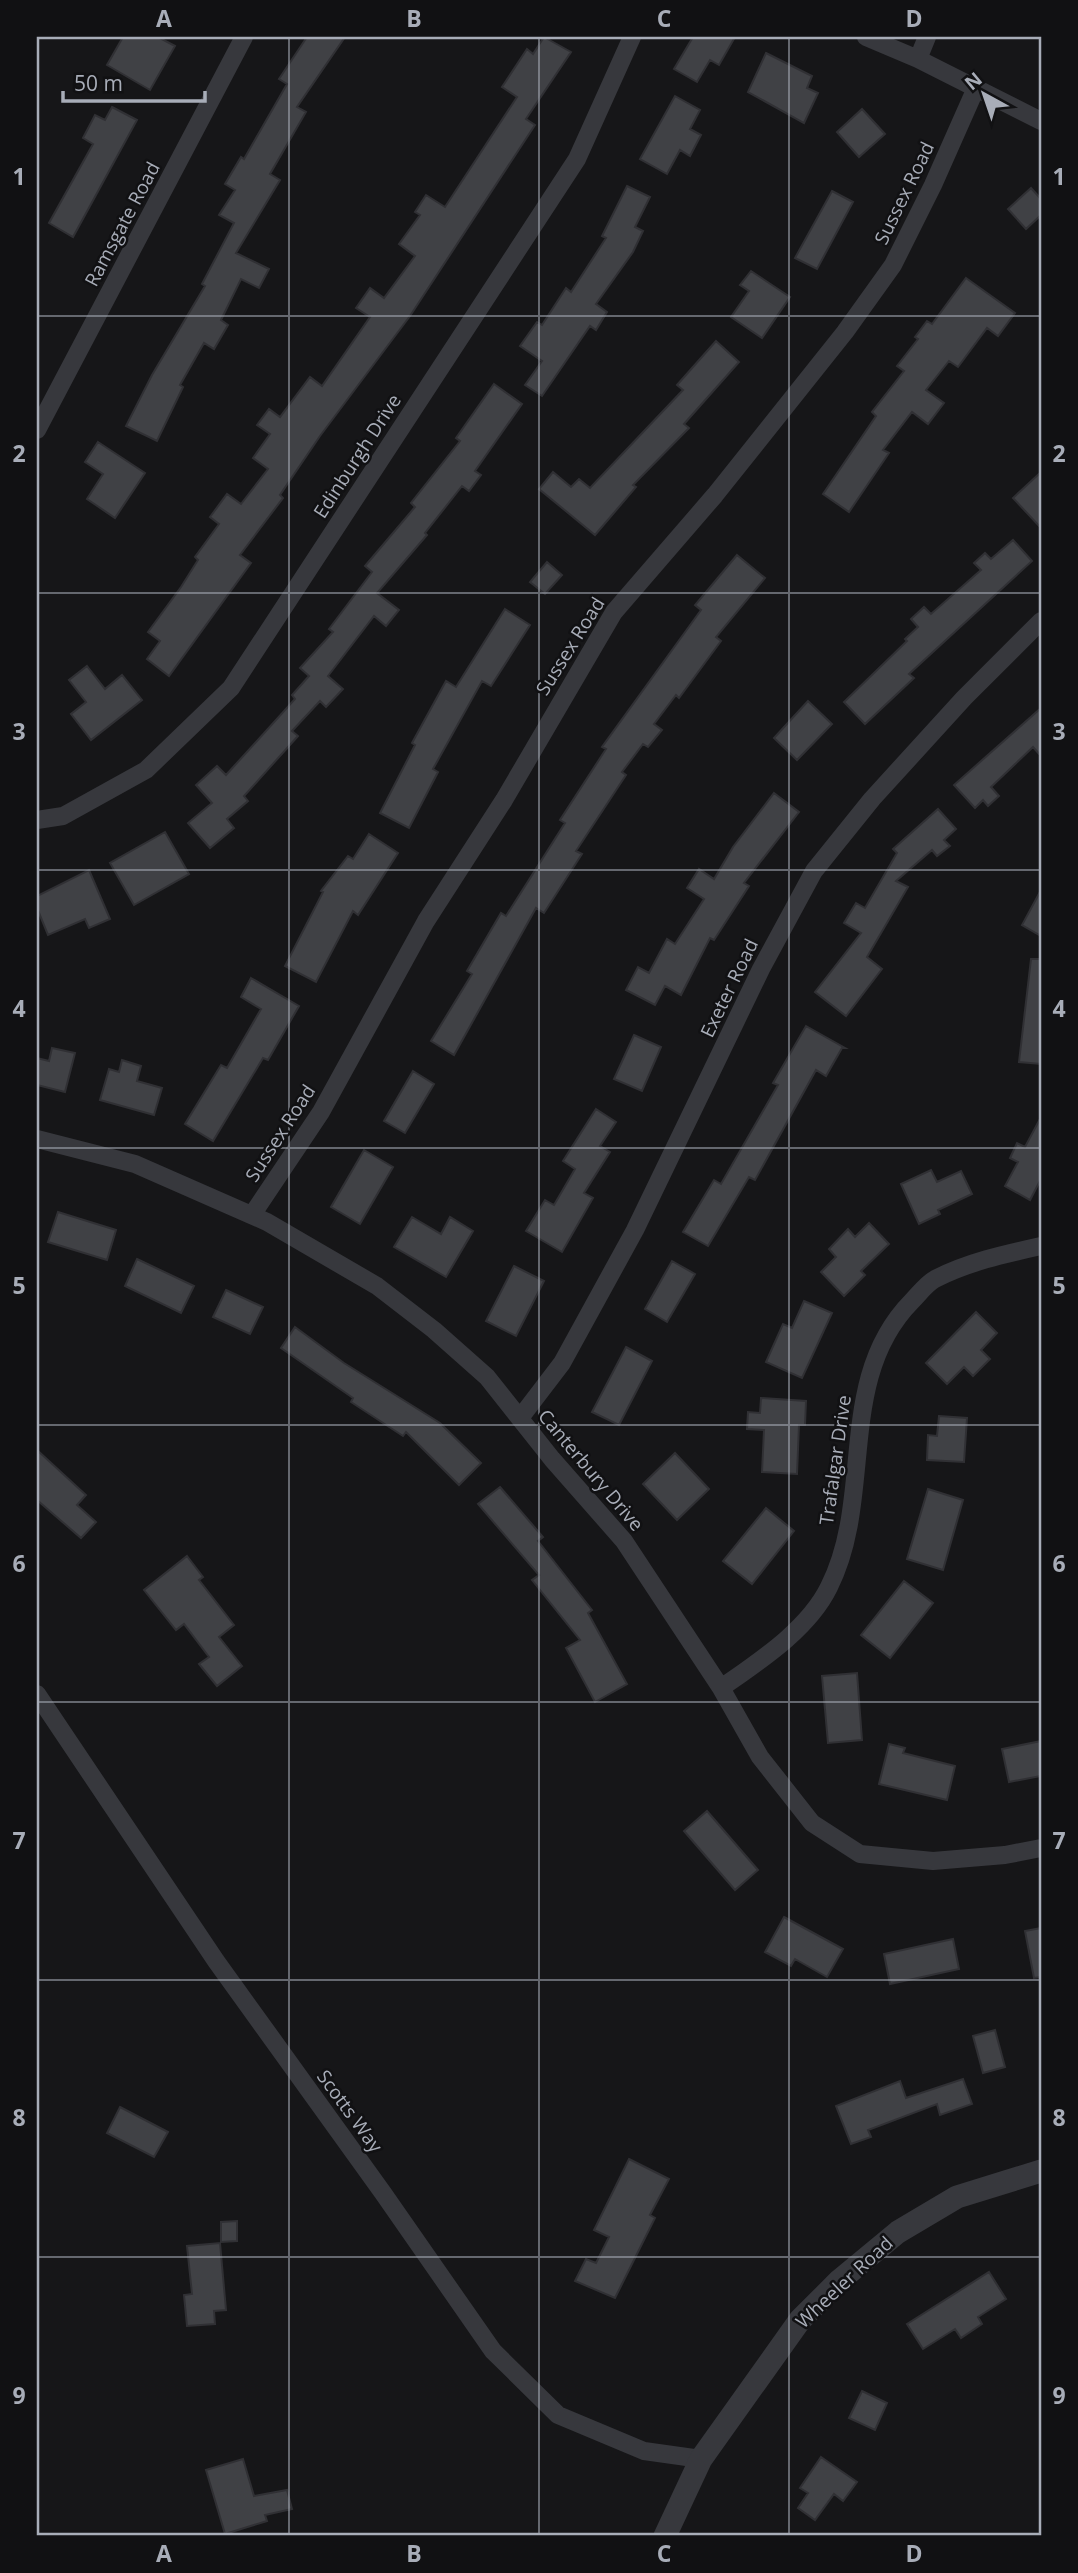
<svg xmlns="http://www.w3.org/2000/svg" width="1078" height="2573" viewBox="0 0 1078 2573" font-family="'Open Sans',sans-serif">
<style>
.building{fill:#404145;stroke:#303034;stroke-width:2}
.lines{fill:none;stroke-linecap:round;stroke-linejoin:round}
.minor{stroke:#37383d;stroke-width:18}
.tertiary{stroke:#37383d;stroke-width:23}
.grid{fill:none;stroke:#a8adb8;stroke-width:2;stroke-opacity:0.55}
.labels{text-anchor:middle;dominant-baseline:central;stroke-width:5;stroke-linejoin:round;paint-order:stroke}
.street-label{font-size:19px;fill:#a8adb8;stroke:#111113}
.neatline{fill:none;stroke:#a8adb8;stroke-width:2.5}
.grid-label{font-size:23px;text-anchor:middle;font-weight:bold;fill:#a8adb8}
</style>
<rect width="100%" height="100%" fill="#161618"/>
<!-- building -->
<path class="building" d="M123,37H158L175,46L150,90L107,65Z
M307,37H345L297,107L306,112L270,174L280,180L236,253L269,269L259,288L241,279L221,320L228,325L214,349L204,343L180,385L183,387L157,441L126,426L152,375L205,286L202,284L234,223L219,215L235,190L225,184L241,157L244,159L287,84L279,79Z
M544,37L571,52L526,119L535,125L410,316L320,436L280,495L283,498L240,555L251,563L169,676L147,659L160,641L148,632L181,587L198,560L195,557L219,524L210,517L227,494L241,504L268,469L253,458L270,434L257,425L269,409L280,417L310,377L322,386L370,317L356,308L370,288L384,298L415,256L399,244L420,215L415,212L426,195L445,207L517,97L502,87L527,49L533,54Z
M693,37H735L719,65L710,60L697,82L674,69Z
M766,53L812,76L807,88L818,93L804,123L748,92Z
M675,96L700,110L690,129L701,135L690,156L680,150L667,174L640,159Z
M112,107L137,120L73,237L49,223L93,144L83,138L95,115L105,120Z
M862,109L885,134L859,157L837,132Z
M627,186L650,197L635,227L643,231L633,252L596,304L607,312L596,330L590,326L542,396L525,385L542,361L520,346L537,322L542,325L566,288L571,292L606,238L602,236Z
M1031,188L1041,199V215L1026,229L1008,209Z
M832,191L853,202L817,269L795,258Z
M751,271L790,297L762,338L731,317L749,291L740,285Z
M966,278L1015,313L998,336L987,328L958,367L949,361L926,390L944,403L928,424L912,412L883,450L889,453L849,512L823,494L876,416L872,412L904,371L897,366L918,339L915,337L927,321L932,324Z
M716,341L739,362L684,424L689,428L633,485L636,487L595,535L539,489L553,472L571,487L579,479L590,488L683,390L677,385Z
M494,384L522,404L475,471L481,475L469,491L462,486L425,533L427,535L377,593L399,610L386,626L374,616L328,676L343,689L326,707L320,701L292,731L298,736L244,796L248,801L227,819L234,828L210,848L188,823L212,803L196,785L217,766L226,775L295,699L292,695L309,676L300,668L333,632L329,629L372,572L365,566L415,507L411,503L460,441L456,438Z
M98,442L145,473L115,518L87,499L103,474L85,462Z
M1041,472V528L1013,498Z
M1013,540L1032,561L909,674L914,678L865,724L844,702L907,641L905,639L918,627L911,619L924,607L931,614L981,570L974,563L985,553L991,559Z
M737,555L765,578L716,637L721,641L679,698L676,695L654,724L662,730L648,747L643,744L622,772L626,775L576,851L582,854L544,913L536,908L454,1055L431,1041L472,974L467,971L501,913L506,916L565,823L560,820L606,749L602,747L701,610L695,605Z
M547,562L562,575L545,594L530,582Z
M505,609L530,625L491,686L482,681L433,769L438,772L409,828L380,813L415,745L412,743L446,681L456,687Z
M87,666L105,689L122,675L142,700L91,740L71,714L86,702L69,680Z
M808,701L832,724L797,760L774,738Z
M1041,708V756L1033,747L991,787L999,796L988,806L983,800L975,808L954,785Z
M774,793L799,812L744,883L749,886L714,940L710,938L681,995L665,986L655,1005L626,990L638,967L649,973L667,939L675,944L704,899L687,888L699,869L714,879L733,847Z
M938,809L956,829L944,840L950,846L937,856L932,850L896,881L908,887L867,957L882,969L846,1016L815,992L861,933L844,923L856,903L865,908L897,853L893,849Z
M165,832L189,874L134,905L110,863Z
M369,834L398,853L358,915L353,911L316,982L285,966L323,892L321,891L348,856L353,859Z
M89,870L110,919L89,928L85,919L48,935L37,908V896Z
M1041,890V936L1022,925Z
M1031,959H1041V1064L1019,1062Z
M251,978L299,1006L268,1060L263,1058L213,1141L185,1124L221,1065L227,1068L261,1009L241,997Z
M806,1026L845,1048H842L826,1076L816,1070L755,1180L749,1177L708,1246L683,1232L714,1180L721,1184L778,1085L773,1083Z
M634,1035L661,1047L642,1091L614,1079Z
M52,1048L75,1053L65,1092L37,1085V1058L49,1061Z
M122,1060L141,1066L137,1081L162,1088L154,1115L100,1100L109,1069L119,1072Z
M413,1071L434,1084L405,1133L384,1121Z
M596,1109L616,1122L600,1146L610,1152L584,1193L593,1198L562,1252L526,1231L545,1200L554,1205L575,1169L563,1161Z
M1041,1117V1179L1030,1200L1005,1186L1018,1162L1010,1158L1017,1143L1025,1147Z
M364,1150L393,1167L360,1224L331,1207Z
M931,1170L937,1182L961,1171L972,1194L938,1210L940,1214L919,1224L901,1184Z
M58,1212L116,1230L107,1260L48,1242Z
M412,1217L441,1234L450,1217L473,1231L446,1277L394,1247Z
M869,1223L889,1244L861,1271L865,1275L844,1296L821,1272L836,1257L829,1249L848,1229L855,1237Z
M137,1259L194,1286L181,1313L125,1286Z
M672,1261L695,1274L667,1322L645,1309Z
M514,1266L544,1281L516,1336L486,1321Z
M226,1290L263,1307L250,1334L213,1317Z
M804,1301L832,1313L802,1378L766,1362L783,1324L792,1328Z
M976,1312L997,1333L981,1350L990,1359L973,1376L964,1367L947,1384L926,1363Z
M295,1327L344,1363L440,1423L481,1463L459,1485L406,1432L403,1436L351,1402L353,1398L281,1348Z
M626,1347L652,1361L619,1425L592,1412Z
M761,1398L806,1401L805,1425H799L797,1474L762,1472L764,1430L747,1429L748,1412L760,1413Z
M939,1416L967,1418L964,1462L927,1460L928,1435L937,1436Z
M37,1450L86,1495L77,1505L96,1522L81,1538L37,1500Z
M675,1453L709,1489L677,1520L643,1484Z
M500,1487L543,1537L538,1541L592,1610L588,1613L627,1684L595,1702L566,1648L580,1640L532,1580L539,1575L478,1504Z
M928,1489L963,1500L943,1570L907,1559Z
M766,1508L794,1531L752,1584L723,1561Z
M187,1556L203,1577L199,1580L234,1625L219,1637L242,1666L217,1686L199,1664L209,1657L184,1624L176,1630L144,1590Z
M904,1581L933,1603L890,1658L861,1635Z
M857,1673L862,1740L828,1743L822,1676Z
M1041,1741V1776L1009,1782L1002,1749Z
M889,1744L905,1748L903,1753L955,1766L947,1800L879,1784Z
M707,1811L758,1870L735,1890L684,1831Z
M784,1917L843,1949L827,1977L795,1959L791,1966L765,1952Z
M1041,1928V1977L1034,1978L1025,1931Z
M953,1939L959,1969L890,1984L884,1954Z
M995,2030L1005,2067L983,2073L973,2036Z
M963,2079L972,2104L940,2115L937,2104L868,2130L871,2137L851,2144L836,2106L900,2081L906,2098Z
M120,2107L168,2132L154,2157L107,2133Z
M629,2159L669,2179L650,2215L655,2218L615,2298L575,2281L586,2259L596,2263L609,2237L594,2230Z
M237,2221V2241L221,2242V2222Z
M220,2243L226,2310L214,2311L215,2324L187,2326L184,2295L192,2294L187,2246Z
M989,2272L1006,2299L978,2317L982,2324L961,2338L955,2329L923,2349L907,2324Z
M862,2391L887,2403L875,2430L849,2418Z
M821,2457L857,2482L843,2501L834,2494L815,2520L798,2508L808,2493L800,2488Z
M243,2459L254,2496L287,2490L292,2509L265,2515L267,2521L225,2534L206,2470Z"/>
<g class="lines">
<!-- minor -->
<path class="minor" d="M866,37L918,59L1041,121
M918,59L927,37
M37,430L244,37
M37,820L63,816L146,770L231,688L577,159L632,37
M37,1139L135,1164L267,1222L377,1286L434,1330L487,1377L552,1459L624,1541L721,1688L760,1757L812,1823L860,1854L933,1861L1005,1855L1041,1848
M252,1215L321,1112L426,921L504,800L614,612L715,495L845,332L893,265L933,185L976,88
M520,1418L562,1363L635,1230L761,969L814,871L872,799L964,698L1041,621
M721,1688C758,1662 808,1630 829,1587C875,1496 835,1379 912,1301C919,1294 926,1284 935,1279C968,1262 1005,1254 1041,1246
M37,1694L216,1961L383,2193L493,2351L558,2415L644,2451L701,2459"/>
<!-- tertiary -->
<path class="tertiary" d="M665,2536L701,2459L800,2320L840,2280L898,2232L957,2197L1041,2171"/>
</g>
<!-- grid -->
<path class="grid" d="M289,37V2536M539,37V2536M789,37V2536M37,316H1041M37,593H1041M37,870H1041M37,1148H1041M37,1425H1041M37,1702H1041M37,1980H1041M37,2257H1041"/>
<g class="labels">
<!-- street labels -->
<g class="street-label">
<text transform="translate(904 193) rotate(-64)">Sussex Road</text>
<text transform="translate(122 224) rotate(-62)">Ramsgate Road</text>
<text transform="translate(357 456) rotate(-57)">Edinburgh Drive</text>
<text transform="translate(570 646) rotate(-58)">Sussex Road</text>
<text transform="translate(729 988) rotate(-64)">Exeter Road</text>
<text transform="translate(280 1133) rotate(-57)">Sussex Road</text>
<text transform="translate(835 1460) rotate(-82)">Trafalgar Drive</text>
<text transform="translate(591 1470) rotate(50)">Canterbury Drive</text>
<text transform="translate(350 2111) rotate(54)">Scotts Way</text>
<text transform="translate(844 2282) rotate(-43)">Wheeler Road</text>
</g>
</g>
<!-- border -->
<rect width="1078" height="2573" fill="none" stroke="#111113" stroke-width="77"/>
<!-- north arrow -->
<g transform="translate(984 94) rotate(320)" stroke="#111113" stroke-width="5" paint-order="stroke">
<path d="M0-5L12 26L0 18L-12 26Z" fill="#a8adb8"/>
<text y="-10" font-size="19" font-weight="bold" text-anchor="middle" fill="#a8adb8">N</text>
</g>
<!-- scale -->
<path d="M63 91v10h142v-10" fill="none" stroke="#a8adb8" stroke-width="3.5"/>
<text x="74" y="91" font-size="21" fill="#a8adb8" stroke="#111113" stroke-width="5" paint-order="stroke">50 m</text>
<rect x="38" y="38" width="1002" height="2496" class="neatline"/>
<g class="grid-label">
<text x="164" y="27">A</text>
<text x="414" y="27">B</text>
<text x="664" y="27">C</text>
<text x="914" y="27">D</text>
<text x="19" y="185">1</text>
<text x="1059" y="185">1</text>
<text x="19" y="462">2</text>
<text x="1059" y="462">2</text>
<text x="19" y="740">3</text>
<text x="1059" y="740">3</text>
<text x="19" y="1017">4</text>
<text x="1059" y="1017">4</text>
<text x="19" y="1294">5</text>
<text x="1059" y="1294">5</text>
<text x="19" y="1572">6</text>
<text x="1059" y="1572">6</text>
<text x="19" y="1849">7</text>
<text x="1059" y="1849">7</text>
<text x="19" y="2126">8</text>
<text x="1059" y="2126">8</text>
<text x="19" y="2404">9</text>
<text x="1059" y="2404">9</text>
<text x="164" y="2562">A</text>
<text x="414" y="2562">B</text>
<text x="664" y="2562">C</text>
<text x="914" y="2562">D</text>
</g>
</svg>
